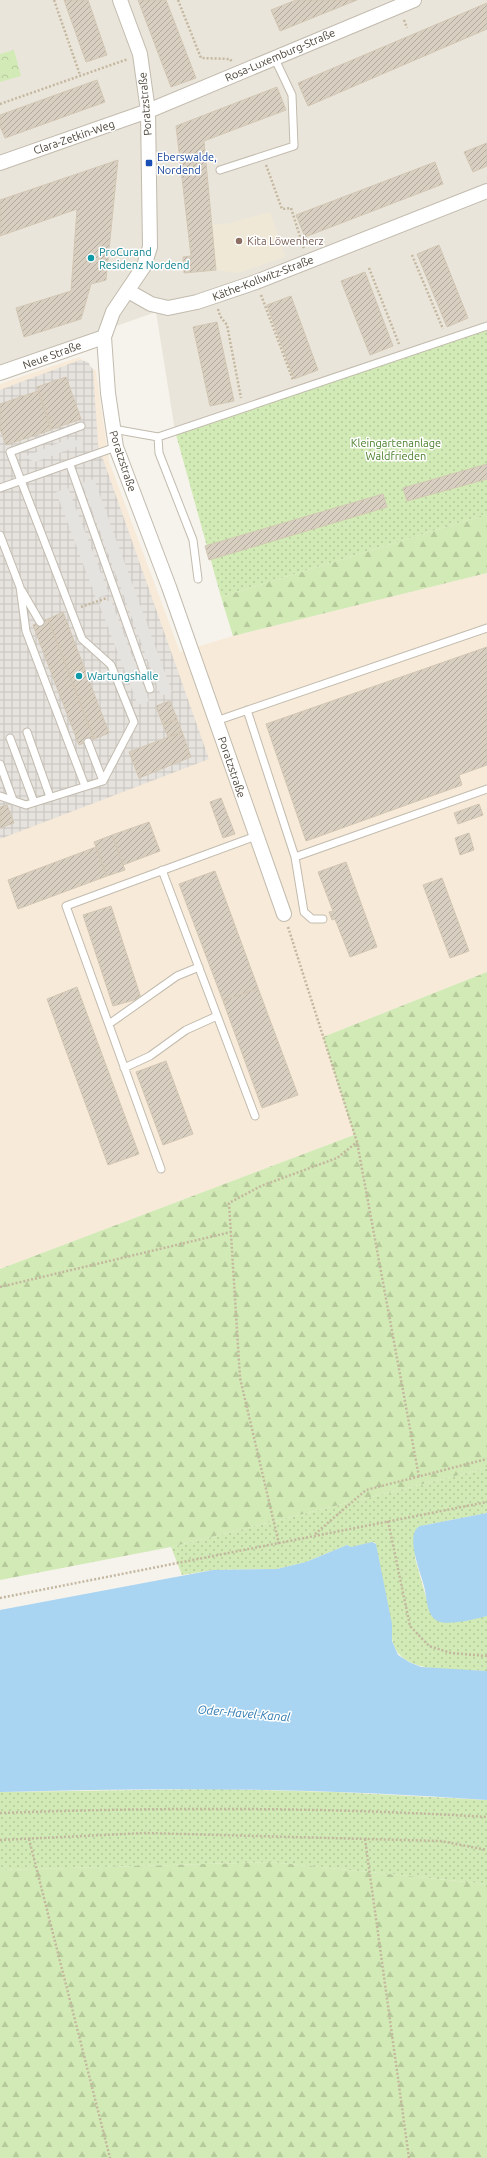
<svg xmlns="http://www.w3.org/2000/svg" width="487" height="2158" viewBox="0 0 487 2158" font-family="Ubuntu,sans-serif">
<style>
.residential{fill:#eae5da}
.commercial{fill:#f7ead8}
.industrial{fill:url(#industrial-grid)}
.education{fill:#efe8d6}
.grass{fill:url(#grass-dots)}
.forest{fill:url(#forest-firs)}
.park{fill:url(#park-crowns)}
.parking{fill:#e5e3e0}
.water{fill:#a9d4f2}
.building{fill:url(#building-hatch);stroke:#d3c7b4}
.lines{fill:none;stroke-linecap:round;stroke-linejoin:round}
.lane-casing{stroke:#c2bbae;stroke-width:9}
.street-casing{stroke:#c2bbae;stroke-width:16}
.path{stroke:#c4b79f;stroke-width:2.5;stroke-dasharray:2 2;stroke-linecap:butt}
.lane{stroke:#fff;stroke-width:7}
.street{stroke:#fff;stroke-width:14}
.transit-dot{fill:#1a4fb4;stroke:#fff;stroke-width:1.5}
.education-dot{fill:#8d6e63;stroke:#fff;stroke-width:1.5}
.culture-dot{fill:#0f9aa8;stroke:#fff;stroke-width:1.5}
.labels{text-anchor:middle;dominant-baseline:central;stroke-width:3;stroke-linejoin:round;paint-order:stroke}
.street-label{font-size:11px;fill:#4b4439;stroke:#fff}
.transit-label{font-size:11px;fill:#164399;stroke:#fff;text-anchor:start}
.education-label{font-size:11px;fill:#785e54;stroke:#fff;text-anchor:start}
.culture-label{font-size:11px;fill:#0d838f;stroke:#fff;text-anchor:start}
.park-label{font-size:11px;fill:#4a7f2a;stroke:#fff}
.water-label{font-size:12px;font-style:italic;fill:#2e7ab2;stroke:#fff}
</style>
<defs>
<pattern id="industrial-grid" width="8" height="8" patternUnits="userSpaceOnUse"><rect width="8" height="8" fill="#e6e2dd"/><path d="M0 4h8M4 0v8" fill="none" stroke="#c7c3be"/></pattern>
<pattern id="grass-dots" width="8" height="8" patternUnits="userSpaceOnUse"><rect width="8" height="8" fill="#d2eab5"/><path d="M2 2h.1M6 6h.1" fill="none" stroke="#b6ca9c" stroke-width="1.8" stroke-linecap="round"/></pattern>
<pattern id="forest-firs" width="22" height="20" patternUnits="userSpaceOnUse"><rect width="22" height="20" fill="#d2eab5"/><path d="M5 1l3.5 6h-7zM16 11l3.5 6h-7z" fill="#b6ca9c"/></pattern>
<pattern id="park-crowns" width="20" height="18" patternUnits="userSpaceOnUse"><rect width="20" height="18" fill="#d2eab5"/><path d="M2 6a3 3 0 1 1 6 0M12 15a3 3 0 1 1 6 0" fill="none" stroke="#b6ca9c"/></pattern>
<pattern id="building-hatch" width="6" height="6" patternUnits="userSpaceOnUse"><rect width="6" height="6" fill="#d8cfc1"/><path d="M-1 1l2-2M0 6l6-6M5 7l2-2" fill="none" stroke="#b1aa9e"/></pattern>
</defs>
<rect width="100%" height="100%" fill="#f6f3ec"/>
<!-- residential -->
<path class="residential" d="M0,0H487V326L175,431L156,312L0,367Z"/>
<!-- commercial -->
<path class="commercial" d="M79,357L96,371L109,461L180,652L233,636L487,573V972L323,1037L354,1135L0,1269V384Z"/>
<!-- industrial -->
<path class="industrial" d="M80,360L88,362L93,370L98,445L209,759L0,839V390Z"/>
<!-- education -->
<path class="education" d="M270,212L285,257L238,273L216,270L202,271L198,226L230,223Z"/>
<!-- grass -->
<path class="grass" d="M487,325V514L221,597L175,431Z
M487,1468V1513L420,1526L415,1558L427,1601L440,1622H456L487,1616V1671C455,1669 387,1677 392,1628L375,1542L351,1547L347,1545L306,1562L277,1569L213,1570L182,1575L171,1547Z
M217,1789L335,1792L487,1800V1884L270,1862L0,1870V1792Z"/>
<!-- forest -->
<path class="forest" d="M487,514V573L233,636L221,597Z
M487,972V1468L171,1547L0,1580V1269L354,1135L323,1037Z
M270,1862L487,1884V2158H0V1870Z"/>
<!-- park -->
<path class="park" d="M14,50L21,76L0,82V54Z"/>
<!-- parking -->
<path class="parking" d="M71,438L84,444L35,462L24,457Z
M94,479L172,692L161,696L82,483Z
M68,488L109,594L96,598L56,492Z
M111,600L149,701L138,705L99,604Z"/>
<!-- water -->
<path class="water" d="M487,1513V1616C476,1619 445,1627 436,1620C426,1613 427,1597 424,1586C421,1573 404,1534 420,1526Z
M372,1542L376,1544L392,1624V1641L398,1655L409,1662L421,1667L487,1671V1800C325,1788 162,1787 0,1792V1610L213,1570L277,1569L306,1562L347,1545L351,1547Z"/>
<!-- building -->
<path class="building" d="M64,0H88L107,55L86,62Z
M138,0H166L196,78L171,87Z
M296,0H357L280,31L271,10Z
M487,3V29L308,106L298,83Z
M97,80L105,102L5,138L0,126V115Z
M277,87L286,110L204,141L216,270L184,273L183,257L191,256L176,126Z
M487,143V166L473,172L464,152Z
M118,160L106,280L91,284L81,319L24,337L16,308L71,291L77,209L0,236V200Z
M435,162L443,184L305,237L296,215Z
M439,245L468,318L447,327L417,254Z
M365,272L393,346L370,355L341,281Z
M291,296L318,370L294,379L267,305Z
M217,322L234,401L210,406L193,327Z
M66,377L81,419L52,429L37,387Z
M38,391L51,430L6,445L0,429V404Z
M487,464V479L407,501L403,488Z
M383,494L387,507L209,560L205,546Z
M63,612L109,733L94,739L48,619Z
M48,619L94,739L79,745L33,625Z
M487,647V765L459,775L462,785L306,841L266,724Z
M170,701L177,719L163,725L156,706Z
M177,719L182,732L168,737L163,725Z
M182,732L191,757L139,778L129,752Z
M221,798L235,834L223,838L210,802Z
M479,804L483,815L458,824L454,813Z
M7,805L14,823L0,828V807Z
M149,822L160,851L123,865L112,835Z
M469,833L474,850L460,855L455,838Z
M112,835L125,870L107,876L94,842Z
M96,847L107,876L18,909L8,880Z
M346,862L377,947L350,957L335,919L332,920L329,912L333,911L318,872Z
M215,871L258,988L223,1001L179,884Z
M442,878L469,951L450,958L423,885Z
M111,906L141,998L113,1006L83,915Z
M77,987L139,1154L108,1165L47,999Z
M258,988L298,1095L262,1108L223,1001Z
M166,1061L193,1134L163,1145L136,1072Z"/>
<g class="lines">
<!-- lane casing -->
<g class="lane-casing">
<path id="lane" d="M220,170L294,146L292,95L274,57
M113,429L158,437L487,326
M158,437L159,453L193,540L198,579
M70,465L150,689
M0,488L116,447
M0,535L20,587L26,631L85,786
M22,591L40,622
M247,710L295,857L487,789
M216,721L487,628
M27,732L50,797
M10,738L34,802
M88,742L103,781
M0,764L13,800
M0,796L26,805L103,781L134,722L111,665L82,639L10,452L81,426
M295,857L304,912L312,919H323
M162,870L255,1116
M109,1024L177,976L199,967
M124,1068L150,1056L186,1030L217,1016
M161,1169L66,906L256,836"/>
</g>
<!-- street casing -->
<g class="street-casing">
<path id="street" d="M120,0L140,54L148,111L150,247L144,266L113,312L104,337L108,393L116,447L169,587L284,914
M0,163L148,111L414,0
M128,291L151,304L168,308L197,302L256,282L487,191
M0,373L104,337"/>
</g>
<!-- path -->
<path class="path" d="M54,0L80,75
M178,0L201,58L230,59L232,62
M404,20L407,28
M0,104L128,59
M266,165L282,209L291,208L304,249
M412,255L443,329
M369,268L399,344
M261,295L293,380
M218,309L220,316L227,325L241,398
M81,607L107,598
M288,927L357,1142L419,1477
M0,1287L231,1232
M388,1521L410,1626L429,1646L451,1653L487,1656
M315,1534L366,1490L487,1459
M279,1544L240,1378L229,1203L261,1186L337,1158L357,1142
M0,1598L487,1502
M0,1813C162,1807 325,1807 487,1817
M29,1839L110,2158
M365,1839L409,2158
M0,1840L145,1833L441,1841L487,1850"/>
<!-- lane -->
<use href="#lane" class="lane"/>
<!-- street -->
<use href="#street" class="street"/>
</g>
<!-- markers -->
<rect class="transit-dot" x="145" y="159" width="8" height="8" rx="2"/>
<circle class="education-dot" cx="239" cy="241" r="4"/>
<g class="culture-dot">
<circle cx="91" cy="258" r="4"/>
<circle cx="79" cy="676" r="4"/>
</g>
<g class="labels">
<!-- street labels -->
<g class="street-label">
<text transform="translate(280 55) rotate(-23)">Rosa-Luxemburg-Straße</text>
<text transform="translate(145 104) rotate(-95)">Poratzstraße</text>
<text transform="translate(74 137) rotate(-19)">Clara-Zetkin-Weg</text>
<text transform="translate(263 278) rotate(-21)">Käthe-Kollwitz-Straße</text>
<text transform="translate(52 355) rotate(-20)">Neue Straße</text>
<text transform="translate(123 461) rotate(72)">Poratzstraße</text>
<text transform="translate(232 767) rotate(71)">Poratzstraße</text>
</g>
<!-- transit labels -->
<g class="transit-label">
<text x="157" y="157">Eberswalde,<tspan x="157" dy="13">Nordend</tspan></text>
</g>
<!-- education labels -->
<g class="education-label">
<text x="247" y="241">Kita Löwenherz</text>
</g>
<!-- culture labels -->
<g class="culture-label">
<text x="99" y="252">ProCurand<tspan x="99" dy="13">Residenz Nordend</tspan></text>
<text x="87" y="676">Wartungshalle</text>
</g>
<!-- park labels -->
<g class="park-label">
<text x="396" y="443">Kleingartenanlage<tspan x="396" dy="13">Waldfrieden</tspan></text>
</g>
<!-- water labels -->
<g class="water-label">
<text transform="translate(244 1713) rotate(5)">Oder-Havel-Kanal</text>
</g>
</g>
</svg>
